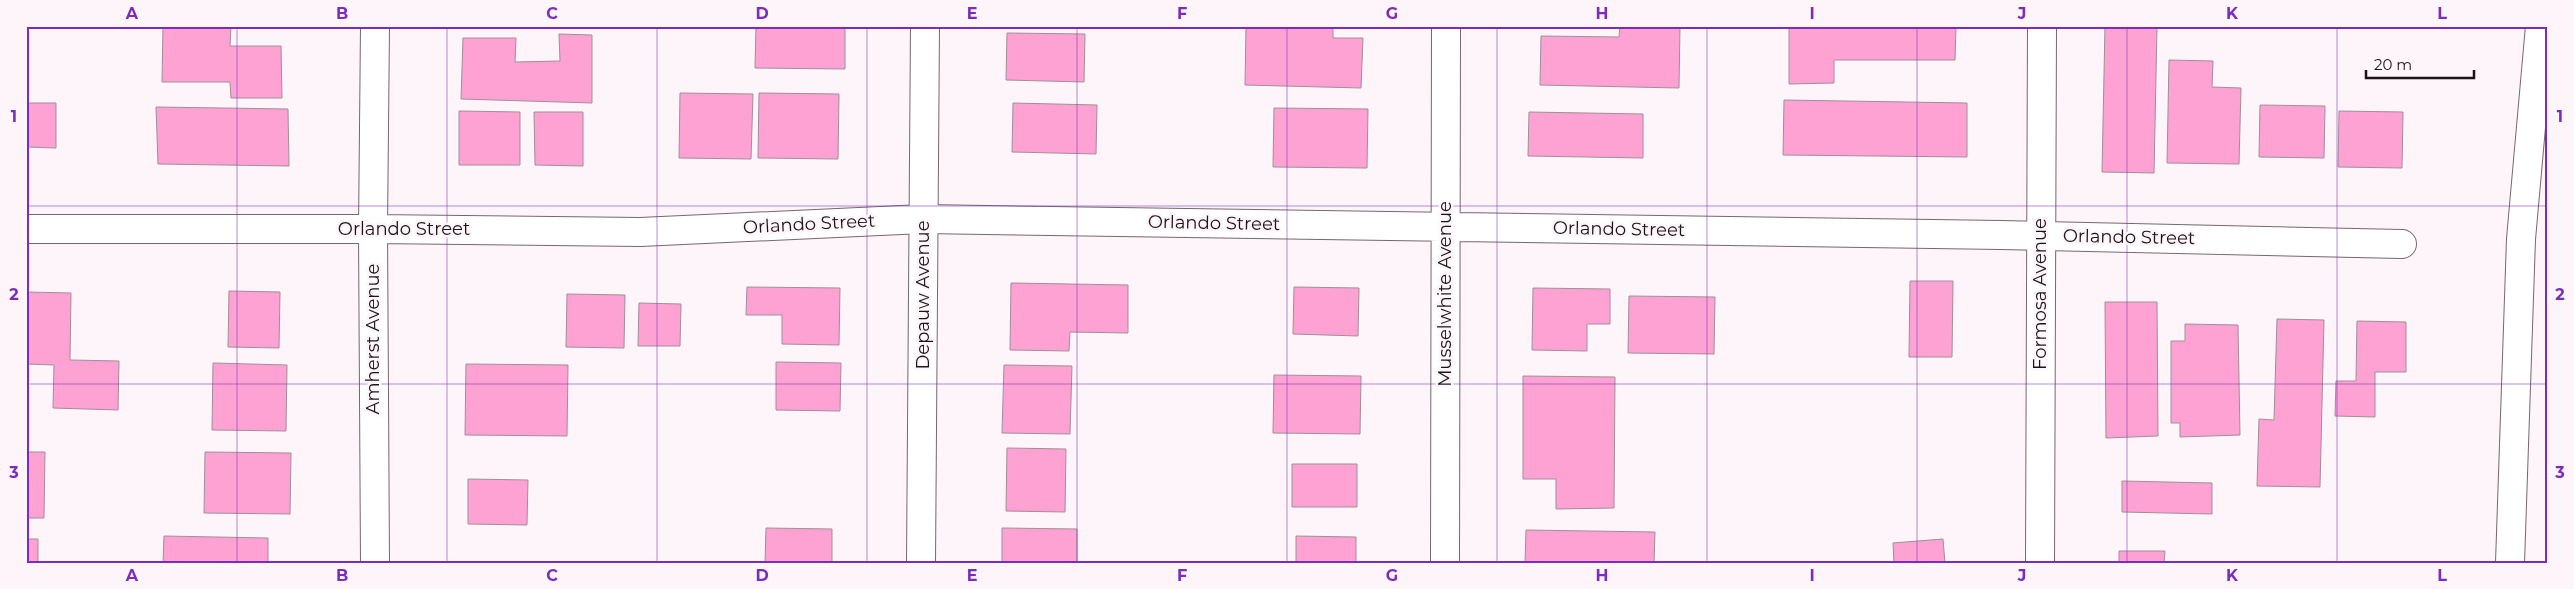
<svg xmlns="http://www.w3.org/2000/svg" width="2574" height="589" viewBox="0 0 2574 589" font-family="Montserrat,sans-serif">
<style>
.building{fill:#fda2d2;stroke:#a18e97}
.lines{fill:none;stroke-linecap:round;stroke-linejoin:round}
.minor-casing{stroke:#77666e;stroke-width:30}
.tertiary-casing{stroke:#77666e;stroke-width:30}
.motorway-casing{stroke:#77666e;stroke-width:30}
.minor{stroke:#fff;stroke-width:28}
.tertiary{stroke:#fff;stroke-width:28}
.motorway{stroke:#fff;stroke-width:28}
.grid{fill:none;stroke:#7b2cbf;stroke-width:1;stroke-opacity:0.55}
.labels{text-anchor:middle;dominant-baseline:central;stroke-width:5;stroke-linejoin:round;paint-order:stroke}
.street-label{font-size:18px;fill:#1a1417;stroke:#fdf5f9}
.neatline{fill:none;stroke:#7b2cbf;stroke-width:2}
.grid-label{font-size:16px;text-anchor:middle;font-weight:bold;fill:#7b2cbf}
</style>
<rect width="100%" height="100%" fill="#fdf5f9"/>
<!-- building -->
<path class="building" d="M163,26L231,27L230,46H281L282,98H231L230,82H162Z
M756,26H845V69L755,68Z
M1246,26H1333V38H1363L1361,88L1245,85Z
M1620,26H1680L1679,88L1540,85L1541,36L1619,37Z
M1789,26H1956L1955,60H1834V83L1789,84Z
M2105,26H2157L2154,173L2102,172Z
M1007,33L1085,34L1084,82L1006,80Z
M559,34L592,35V103L461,99L463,38H516L515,62L560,61Z
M2169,60L2213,61L2212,87L2241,88L2239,164L2167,163Z
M680,93L753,94L751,159L679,158Z
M759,93L839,94L838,159L758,158Z
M1784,100L1967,103V157L1783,155Z
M26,103H56V148L26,147Z
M1013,103L1097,105L1096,154L1012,152Z
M2260,105L2325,106L2324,158L2259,157Z
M156,107L288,109L289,166L158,164Z
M1274,108L1368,109L1367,168L1273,167Z
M459,111L520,112V165H459Z
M2339,111L2403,112L2402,168L2338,167Z
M534,112H583V166L535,165Z
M1529,112L1643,114V158L1528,156Z
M1910,281H1953L1952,357H1909Z
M1011,283L1128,285V333L1070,332L1069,351L1010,350Z
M747,287L840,288L839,345L782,344V315H746Z
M1294,287L1359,288L1358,336L1293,334Z
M1533,288L1610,289V324H1587V351L1532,350Z
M229,291L280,292L279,348L228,347Z
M26,292L71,293L70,360L119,361L118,410L53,408L54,365L26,364Z
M567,294L625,295L624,348L566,347Z
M1629,296L1715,297L1714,354L1628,353Z
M2105,302H2157L2158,436L2106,438Z
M639,303L681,304L680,346H638Z
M2277,319L2324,320L2320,487L2257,486L2259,419L2274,420Z
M2357,321L2406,322V372H2375V417L2335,416L2336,381H2356Z
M2185,324L2238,325L2240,435L2180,437V423H2171V341H2185Z
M776,362L841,363L840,411L776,410Z
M213,363L287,365L286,431L212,430Z
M466,364L568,365L567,436L465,435Z
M1004,365L1072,366L1070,434L1002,433Z
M1274,375L1361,376L1360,434L1273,433Z
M1523,376L1615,377L1614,508L1556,509V479H1523Z
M1007,448L1066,449L1065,512L1006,511Z
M26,452H45L44,518H26Z
M205,452L291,453L290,514L204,513Z
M1292,464H1357V507H1292Z
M468,479L528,480L527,525L468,524Z
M2122,481L2212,483V514L2122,512Z
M766,528L832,529V563H765Z
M1002,528L1077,529V563H1002Z
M1526,530L1655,532L1654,563H1525Z
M164,536L268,538V563H163Z
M1296,536L1356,537V563H1296Z
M26,539H38V563H26Z
M1943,539L1945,563H1894L1893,543Z
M2119,551H2165L2164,563H2119Z"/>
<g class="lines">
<!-- minor casing -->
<g class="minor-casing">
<path id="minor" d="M26,229H373L640,232L923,219L2001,235L2402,244
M375,563L373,229L375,26
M921,563L925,26
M1445,563L1446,26"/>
</g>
<!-- tertiary casing -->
<g class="tertiary-casing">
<path id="tertiary" d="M2040,563L2042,26"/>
</g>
<!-- motorway casing -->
<g class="motorway-casing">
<path id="motorway" d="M2510,563L2521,239L2540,26"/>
</g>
<!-- minor -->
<use href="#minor" class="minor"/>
<!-- tertiary -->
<use href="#tertiary" class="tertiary"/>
<!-- motorway -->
<use href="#motorway" class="motorway"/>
</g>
<!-- grid -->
<path class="grid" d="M237,26V563M447,26V563M657,26V563M867,26V563M1077,26V563M1287,26V563M1497,26V563M1707,26V563M1917,26V563M2127,26V563M2337,26V563M26,206H2548M26,384H2548"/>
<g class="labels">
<!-- street labels -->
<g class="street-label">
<text transform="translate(1214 223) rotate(1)">Orlando Street</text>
<text transform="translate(809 224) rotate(-3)">Orlando Street</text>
<text x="404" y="229">Orlando Street</text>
<text transform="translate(1619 229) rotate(1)">Orlando Street</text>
<text transform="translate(2129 237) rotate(1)">Orlando Street</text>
<text transform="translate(1445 294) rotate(-90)">Musselwhite Avenue</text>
<text transform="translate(2040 294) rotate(-90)">Formosa Avenue</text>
<text transform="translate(923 295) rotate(-90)">Depauw Avenue</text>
<text transform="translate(373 339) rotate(-90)">Amherst Avenue</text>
</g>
</g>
<!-- border -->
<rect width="2574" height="589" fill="none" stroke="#fdf5f9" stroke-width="55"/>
<!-- scale -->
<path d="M2366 70v8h108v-8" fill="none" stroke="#1a1417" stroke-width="2.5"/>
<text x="2374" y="70" font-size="15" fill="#1a1417" stroke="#fdf5f9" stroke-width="4" paint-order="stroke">20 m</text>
<rect x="28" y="28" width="2518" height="534" class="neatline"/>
<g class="grid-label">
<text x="132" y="19">A</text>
<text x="342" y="19">B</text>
<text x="552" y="19">C</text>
<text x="762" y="19">D</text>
<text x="972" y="19">E</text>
<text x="1182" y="19">F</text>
<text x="1392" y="19">G</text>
<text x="1602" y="19">H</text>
<text x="1812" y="19">I</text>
<text x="2022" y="19">J</text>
<text x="2232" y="19">K</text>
<text x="2442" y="19">L</text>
<text x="14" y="122">1</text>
<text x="2560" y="122">1</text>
<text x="14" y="300">2</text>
<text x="2560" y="300">2</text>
<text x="14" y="478">3</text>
<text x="2560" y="478">3</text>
<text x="132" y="581">A</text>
<text x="342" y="581">B</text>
<text x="552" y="581">C</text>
<text x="762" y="581">D</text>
<text x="972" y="581">E</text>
<text x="1182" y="581">F</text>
<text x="1392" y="581">G</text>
<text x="1602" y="581">H</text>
<text x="1812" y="581">I</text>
<text x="2022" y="581">J</text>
<text x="2232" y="581">K</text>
<text x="2442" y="581">L</text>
</g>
</svg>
